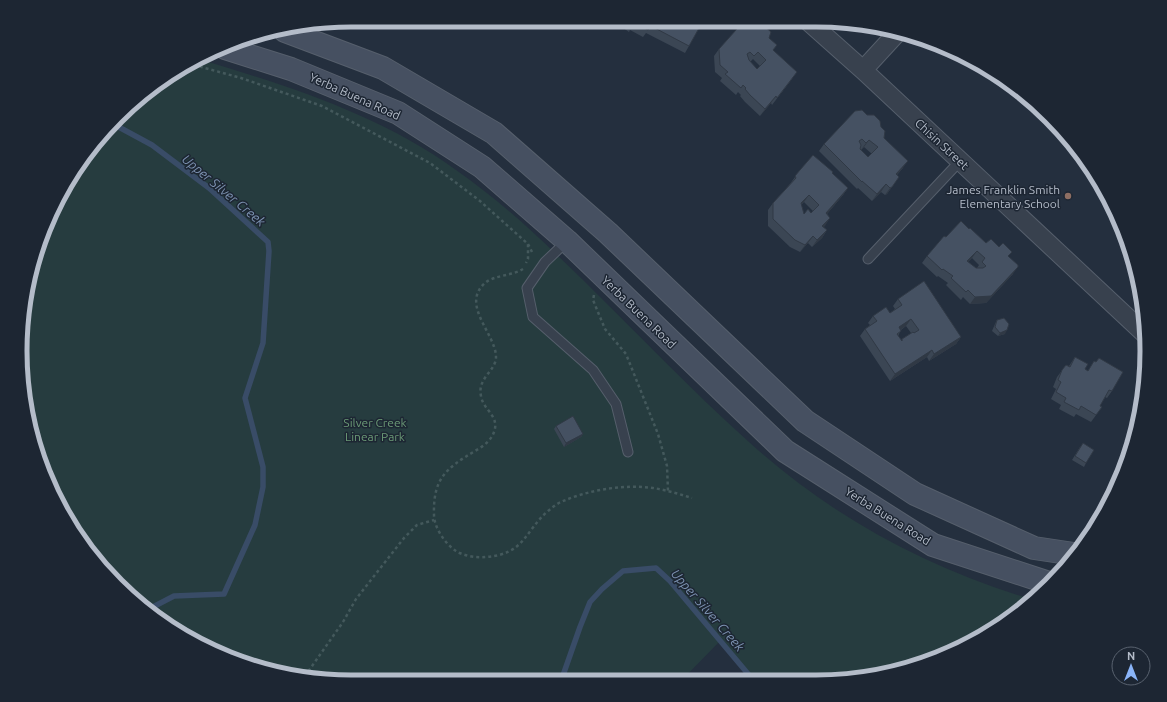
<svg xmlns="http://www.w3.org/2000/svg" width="1167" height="702" viewBox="0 0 1167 702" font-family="Ubuntu,sans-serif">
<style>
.green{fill:#263c3f}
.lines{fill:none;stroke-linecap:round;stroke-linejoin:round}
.stream{stroke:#394c67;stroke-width:5.5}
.lane-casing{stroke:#565f6c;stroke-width:11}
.street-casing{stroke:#565f6c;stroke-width:20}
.secondary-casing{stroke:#565f6c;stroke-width:24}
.path{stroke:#44595c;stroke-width:2.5;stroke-dasharray:3 3;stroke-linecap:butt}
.lane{stroke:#38414e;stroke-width:9}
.street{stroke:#38414e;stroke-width:18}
.secondary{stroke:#465061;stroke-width:22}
.wall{fill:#3b4654;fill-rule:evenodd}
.shaded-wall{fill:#303945}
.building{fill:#455162;stroke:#303945;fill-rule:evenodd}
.education-dot{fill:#8d6e63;stroke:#1d2633;stroke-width:1.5}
.labels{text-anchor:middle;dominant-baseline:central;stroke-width:3;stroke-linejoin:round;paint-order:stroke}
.street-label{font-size:12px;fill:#b4bcc9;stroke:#1d2633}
.poi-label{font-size:12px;fill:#b4bcc9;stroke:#1d2633;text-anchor:end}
.park-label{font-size:12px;fill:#6b9a76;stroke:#1d2633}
.water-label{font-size:13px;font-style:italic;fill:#7c92b1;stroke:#1d2633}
.rim{fill:none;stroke:#b4bcc9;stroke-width:5}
</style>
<rect width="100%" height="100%" fill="#242f3e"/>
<!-- green -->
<path class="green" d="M202,60C291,87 380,115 456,170C502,202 542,240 582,279C637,333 691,390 749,442C830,516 928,569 1034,600L981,638L902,671L838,681H756L720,641L681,681H329L244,664L167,626L88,552L38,458L20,351L37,245L76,167L150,88Z"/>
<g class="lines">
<!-- stream -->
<path class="stream" d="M115,125L152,145L209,188L268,242L269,251L263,343L245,398L263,467V487L255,525L224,594L174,596L149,609
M561,681L580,627L590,602L602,589L623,571L656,568L670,581L754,681"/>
<!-- lane casing -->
<g class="lane-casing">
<path id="lane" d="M567,241L545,262L527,288L533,317L593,370L616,404L628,452
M868,259L961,160"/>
</g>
<!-- street casing -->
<g class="street-casing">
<path id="street" d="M808,21L863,70L1145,334
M863,70L897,33"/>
</g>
<!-- secondary casing -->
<g class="secondary-casing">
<path id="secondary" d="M285,31L383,68L494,133L608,233L805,421L915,494L1034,548L1074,554
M225,48L291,69L398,113L482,167L567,241L785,451L933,545L1049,583"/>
</g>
<!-- path -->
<path class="path" d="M194,65L241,78L322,106L430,163L480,201L528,244V259L526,263
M528,244L532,252
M523,269C512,276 494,275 485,283C460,305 496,334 496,357C496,371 477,378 481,396C483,410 500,416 494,432C491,441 482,447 475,451C445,469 433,479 434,515C434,527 445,544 456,551C464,556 477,558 486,557C525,554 524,532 548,511C552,508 556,504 561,502C588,490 623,484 653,488C666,490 679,494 692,498
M594,295L593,300L605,329L626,354L658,434L667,466L668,491
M305,676L343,622L356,599L404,538L417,525L434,520"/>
<!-- lane -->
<use href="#lane" class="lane"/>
<!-- street -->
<use href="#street" class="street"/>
<!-- secondary -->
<use href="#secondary" class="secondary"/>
</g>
<!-- wall -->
<path class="wall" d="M617,20L703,21L689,46L685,53L646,33L643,37L630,30L629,32L616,23Z
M769,38L773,51L792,79L772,105L771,103L760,116L745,102L740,96L741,95L738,92L736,95L720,81L722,78L715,72L714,56L719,49ZM753,59L760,66L757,69L750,62Z
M881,127L884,138L903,168L897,175L894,184L887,194L885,195L881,192L872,201L858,188L857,189L819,151L824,144ZM864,147L872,154L868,157L861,150Z
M800,170L832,173L848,188L843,195L827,214L830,218L823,227L827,230L822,238L812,247L808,243L800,252L790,247L768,226V210L773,203L790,184ZM804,202L813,211L811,213L804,214L801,205Z
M969,229L986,243L1009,257L1013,274L986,303L970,304L963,297L961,300L946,285L948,283L938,276L937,277L922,263L927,256L946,237ZM972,258L979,265L977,268H976L968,262Z
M898,299L961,337L956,344L929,361L927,357L890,381L860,336L865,329L870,325L868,323L873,316L890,313L895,309L893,306ZM906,326L911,333L902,339L901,341L898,336L901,330Z
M997,320L1005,334L998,336L992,331L995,324Z
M1075,357L1085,369L1088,371L1094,361L1096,362L1099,358L1112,391L1107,398L1105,397L1100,406L1102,407L1091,422L1076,414L1074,417L1059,409L1061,405L1051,399L1056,389L1053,387L1057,377L1066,365L1069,366Z
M1142,402L1141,416L1132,445L1124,441L1134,423L1131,421L1134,416L1132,415L1138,405L1139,406Z
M556,426L583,434L581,437L564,447L554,429Z
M1080,447L1086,463L1084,467L1072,460Z"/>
<!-- shaded-wall -->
<path class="shaded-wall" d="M776,96L771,103L760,116L765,109Z
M869,140L864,147L861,150L866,143Z
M908,161L903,168L891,181L896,174Z
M899,177L887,194L885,195L890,188Z
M886,184L881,192L872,201L877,194Z
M848,188L843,195L822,220L826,213Z
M809,195L804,202L796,210L801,203Z
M830,218L825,226L817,234L822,226Z
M827,230L822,238L812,247L817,240Z
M813,236L808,243L800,252L805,245Z
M977,251L972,258L962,268L967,261Z
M1018,267L1013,274L986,303L970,304L975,297Z
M911,319L906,326L894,334L899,327Z
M1007,330L1005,334L998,336L1000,333Z
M961,337L956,344L929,361L934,354Z
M932,350L927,357L890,381L895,374Z
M1137,408H1138L1134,416L1132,415Z
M583,434L581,437L564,447L566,443Z"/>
<!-- building -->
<path class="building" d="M628,20L703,21L689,46L651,26L648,30L635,23L634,25Z
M744,21H747L757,28L761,23L771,32L769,38L777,45L773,50L797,72L777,98L776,96L765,109L750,95L745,89L746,88L743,85L741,88L725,74L728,72L720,65L719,49ZM750,52L754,56L758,52L766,60L757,69L749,60L747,54Z
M862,110L867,115H874L880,121L881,127L885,131L884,138L908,161L896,174L899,177L892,187L890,188L886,184L877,194L862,181V182L824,144L855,111ZM862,139L866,143L869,140L878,147L868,157L860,149L861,145L859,141Z
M813,155L833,172L832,173L848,188L826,213L830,218L822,226L827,230L817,240L813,236L805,245L795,240L773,219V203L796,178L795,176L800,170ZM809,195L819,205L811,213L808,209L804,214L801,203Z
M961,221L969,229L970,228L986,243L991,239L999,247L1003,243L1012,252L1008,256L1018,265V267L991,296L975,297L968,290L966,292L951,278L953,276L943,269L942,270L927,256L944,236L946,237ZM977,251L985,258L982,262L986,266L983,268H976L967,261Z
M924,281L961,337L934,354L932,350L895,374L865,329L877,321L873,316L886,307L890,313L902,305L898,299ZM911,319L919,330L914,333L913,332L902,339V341L897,334L901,331L899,327Z
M1004,318L1009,324L1007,330L1000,333L995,327L997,320Z
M1075,357L1088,364L1085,369L1088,371L1094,361L1096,362L1099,358L1123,372L1112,391L1109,390L1100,406L1102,407L1096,415L1081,406L1079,410L1064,402L1066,398L1056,392L1061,382L1058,380L1062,370L1066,365L1070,367Z
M1142,402L1141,416L1134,437L1129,434L1139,416L1136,414L1138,408H1137L1138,405L1140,406Z
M573,416L583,434L566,443L556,426Z
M1083,443L1094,450L1086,463L1075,456Z"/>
<!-- markers -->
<circle class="education-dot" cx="1068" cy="196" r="4"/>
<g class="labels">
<!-- street labels -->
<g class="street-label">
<text transform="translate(355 96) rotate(24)">Yerba Buena Road</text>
<text transform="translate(942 144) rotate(43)">Chisin Street</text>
<text transform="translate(639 312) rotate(44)">Yerba Buena Road</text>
<text transform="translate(888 516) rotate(32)">Yerba Buena Road</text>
</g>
<!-- poi labels -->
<g class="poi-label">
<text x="1060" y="189">James Franklin Smith<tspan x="1060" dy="14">Elementary School</tspan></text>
</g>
<!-- park labels -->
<g class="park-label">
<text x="375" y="422">Silver Creek<tspan x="375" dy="14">Linear Park</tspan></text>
</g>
<!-- water labels -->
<g class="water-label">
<text transform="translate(224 190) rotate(40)">Upper Silver Creek</text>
<text transform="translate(708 610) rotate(49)">Upper Silver Creek</text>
</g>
</g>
<!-- crop -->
<path d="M0 0H1167V702H0ZM351 27H816A324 324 0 0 1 1140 351V351A324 324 0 0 1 816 675H351A324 324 0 0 1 27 351V351A324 324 0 0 1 351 27Z" fill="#1d2633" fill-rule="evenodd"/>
<path class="rim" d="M351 27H816A324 324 0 0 1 1140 351V351A324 324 0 0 1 816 675H351A324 324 0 0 1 27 351V351A324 324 0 0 1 351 27Z"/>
<!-- north arrow -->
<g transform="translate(1131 666)"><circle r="19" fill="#1d2633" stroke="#59626f"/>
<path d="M0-3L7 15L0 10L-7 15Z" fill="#8ab4f8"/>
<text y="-6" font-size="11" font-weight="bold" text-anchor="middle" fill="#b4bcc9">N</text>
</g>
</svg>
